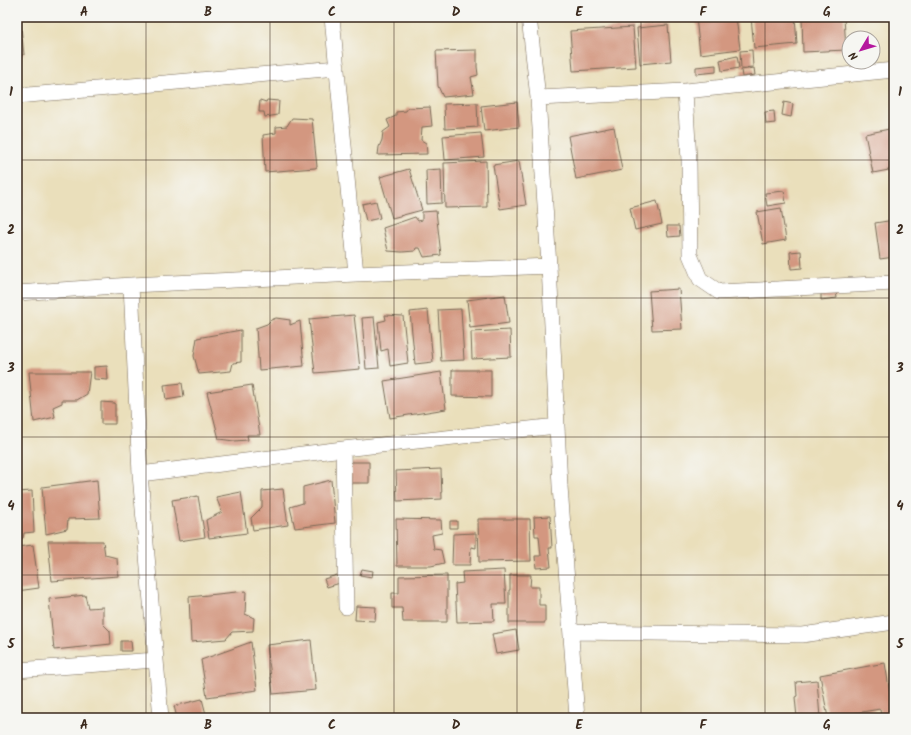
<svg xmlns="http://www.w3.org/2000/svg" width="911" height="735" viewBox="0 0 911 735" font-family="Kalam,sans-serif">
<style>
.building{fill:#d39780}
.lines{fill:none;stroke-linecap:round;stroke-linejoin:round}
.minor-casing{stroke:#786955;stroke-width:16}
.minor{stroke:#fff;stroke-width:15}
.grid{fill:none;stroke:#3b2a1e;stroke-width:1;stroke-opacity:0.55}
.neatline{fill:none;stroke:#3b2a1e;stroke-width:1.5}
.grid-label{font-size:13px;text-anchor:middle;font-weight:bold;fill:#3b2a1e}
</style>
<rect width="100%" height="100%" fill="#f6f6f2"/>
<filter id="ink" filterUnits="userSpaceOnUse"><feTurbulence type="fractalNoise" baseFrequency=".025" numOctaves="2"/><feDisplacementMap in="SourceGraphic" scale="8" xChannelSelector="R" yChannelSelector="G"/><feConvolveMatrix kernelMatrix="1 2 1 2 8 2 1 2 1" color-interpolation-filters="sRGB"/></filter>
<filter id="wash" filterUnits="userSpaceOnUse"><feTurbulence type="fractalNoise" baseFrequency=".012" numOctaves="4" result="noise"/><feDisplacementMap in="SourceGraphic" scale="16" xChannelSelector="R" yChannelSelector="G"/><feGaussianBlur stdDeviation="0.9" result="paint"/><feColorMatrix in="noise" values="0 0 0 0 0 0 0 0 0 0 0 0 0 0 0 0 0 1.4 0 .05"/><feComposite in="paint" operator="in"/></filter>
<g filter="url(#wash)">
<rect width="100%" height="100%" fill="#eadfbb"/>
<g id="blocks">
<!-- building -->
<path class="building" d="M17,17H20L24,55H17Z
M650,17H686V18L651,22Z
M696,17H736L740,49L700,54Z
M751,17H795L797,44L754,48Z
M802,17H844L846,50L803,52Z
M668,25L671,61L640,64L637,28Z
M633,27L636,67L573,71L570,31Z
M477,50V67L478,75L471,77L474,94L443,97L438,86L436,51Z
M752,50L753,67L741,68L740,51Z
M737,56L739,68L722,71L720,60Z
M716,65V72L696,74V67Z
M754,68L755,75L742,77L741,70Z
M260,100L266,102L267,100L279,101L278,115L265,117L264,112H259Z
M517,102L519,127L484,131L481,106Z
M784,102L793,104L791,117L782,115Z
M477,103L478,127L445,129L444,104Z
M430,107L432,126L422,127L421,140L426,143L427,154L378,155L379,147L382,140L383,132L390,127L387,120L396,116V112L406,111L408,108Z
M774,111L775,123L766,124L765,112Z
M292,118L312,119L317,167L315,168L265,172L263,135L276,133V127L287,126Z
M614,127L622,170L576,179L568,136Z
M894,128V169L873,173L865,134Z
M481,133L484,157L445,160L443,136Z
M486,161L487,207L445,208L444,163Z
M519,161L526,205L500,209L493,165Z
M409,169L422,210L392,218L380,177Z
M441,169L442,203L427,204L426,170Z
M784,191L786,203L767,206L765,193Z
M376,201L380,218L366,221L362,204Z
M657,201L662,224L635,230L630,208Z
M781,208L786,240L763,244L757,212Z
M436,211L441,255L424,257L420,248H416L415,251L402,252L388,251L383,228L415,217L418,221L422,220V212Z
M894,220V257L880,259L875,223Z
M667,226H679L680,236L668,237Z
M801,251L802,268L791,269L790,252Z
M679,289L682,329L652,330L649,291Z
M836,292L837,298L821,300V294Z
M505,295L509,323L470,328L467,300Z
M461,309L464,360L441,361L438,310Z
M428,310L433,362L415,364L410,312Z
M354,315L360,369L315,373L309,319Z
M385,315L403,316L408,363L390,366L388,349L381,351L378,322L386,320Z
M374,317L379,368L366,369L362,318Z
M276,318L290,320V325L300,321L304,366L259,370L256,328L267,324L271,320Z
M241,330V362L233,363L231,371L199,374L194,356L197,338Z
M510,330L511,357L472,359L471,332Z
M107,366L108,380L94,379V367Z
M452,370H491V397L452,396Z
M29,372H90L87,394L77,400H62V403L53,407L55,417L34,422Z
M441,372L446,409L390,418L384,381Z
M182,383L184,397L166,400L164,385Z
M252,385L260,435H247L248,440L234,441L219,439L207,392Z
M101,402L115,403V424H101Z
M350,462H369V483H350Z
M441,469L442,499L397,501L396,471Z
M97,480L100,518L68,519L67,529L46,534L42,487Z
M331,480L335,523L295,528L290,507L303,503V487Z
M283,489L288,525L253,530L251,518L262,507V491Z
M32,491L34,532L24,533L23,538L17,539V492Z
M241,492L247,533L209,538L206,520L222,512L216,497Z
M198,496L205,537L179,541L172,500Z
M550,516L552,548H549L551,567L536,568L535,556H541L539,536H535L534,517Z
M396,519L441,520L442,533L432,535L434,549L441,550L444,563L431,566H397Z
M478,519H530L531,561L479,562Z
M450,521H457V528H450Z
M476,533V548L471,547L470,565H452L453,534Z
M48,541H103L105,555L117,558L118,576L52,581Z
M33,545L39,588L17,591V547Z
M362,569L373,571L372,577L360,575Z
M504,570L506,604H493L494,621L457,622L455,584L463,583L462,572Z
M337,575L340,583L327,587L324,579Z
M447,575V622H403L402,608H392V593H399V576Z
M510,575H531L530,587H539V605H545V623H509V590H510Z
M246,591L245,614L254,618L253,631L232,632L226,639L191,642L189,597Z
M85,595L88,608L103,607V624L110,631L111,644L54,650L49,599Z
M356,606L376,607L375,621L355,620Z
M516,630L519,650L496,654L492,634Z
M311,640L316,690L273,694L267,645Z
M121,641H131L132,651H121Z
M251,642L257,690L207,697L201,660Z
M885,663L894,718H881L880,709L850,714V718H828L820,675Z
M817,680L820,718H797L795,697L797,696L796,682Z
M202,699L207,718H177L174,706Z"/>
</g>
</g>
<g filter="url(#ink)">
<use href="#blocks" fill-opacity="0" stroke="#786955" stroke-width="1"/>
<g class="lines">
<!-- minor casing -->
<g class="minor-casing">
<path id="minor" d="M332,17L356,274
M529,17L538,98L549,266L560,486L577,718
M685,91L689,161L690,255L700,279L719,292L894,283
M17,96L337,68
M538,98L685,91L894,70
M131,285L140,474L161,718
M17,293L131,285L356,274L549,266
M343,449L346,607
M140,474L343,449L557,426
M571,632L802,635L894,622
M17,670L156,660"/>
</g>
<!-- minor -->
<use href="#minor" class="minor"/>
</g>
</g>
<!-- grid -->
<path class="grid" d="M146,17V718M270,17V718M394,17V718M517,17V718M641,17V718M765,17V718M17,160H894M17,298H894M17,437H894M17,575H894"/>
<!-- margin -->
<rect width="911" height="735" fill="none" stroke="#f6f6f2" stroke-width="44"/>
<!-- north arrow -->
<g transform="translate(861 50) rotate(232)"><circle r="19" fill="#f6f6f2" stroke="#aba49d"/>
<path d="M0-3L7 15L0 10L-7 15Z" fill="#b5179e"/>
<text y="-6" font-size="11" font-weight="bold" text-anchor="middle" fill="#3b2a1e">N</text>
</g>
<rect x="22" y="22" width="867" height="691" class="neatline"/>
<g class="grid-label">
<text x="84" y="16">A</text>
<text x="208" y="16">B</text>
<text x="332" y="16">C</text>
<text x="456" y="16">D</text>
<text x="579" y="16">E</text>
<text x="703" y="16">F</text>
<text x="827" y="16">G</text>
<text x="11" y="96">1</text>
<text x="900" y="96">1</text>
<text x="11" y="234">2</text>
<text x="900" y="234">2</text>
<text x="11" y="372">3</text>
<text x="900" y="372">3</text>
<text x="11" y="510">4</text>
<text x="900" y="510">4</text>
<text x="11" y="648">5</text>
<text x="900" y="648">5</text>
<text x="84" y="729">A</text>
<text x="208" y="729">B</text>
<text x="332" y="729">C</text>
<text x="456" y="729">D</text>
<text x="579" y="729">E</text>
<text x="703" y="729">F</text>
<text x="827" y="729">G</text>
</g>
</svg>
